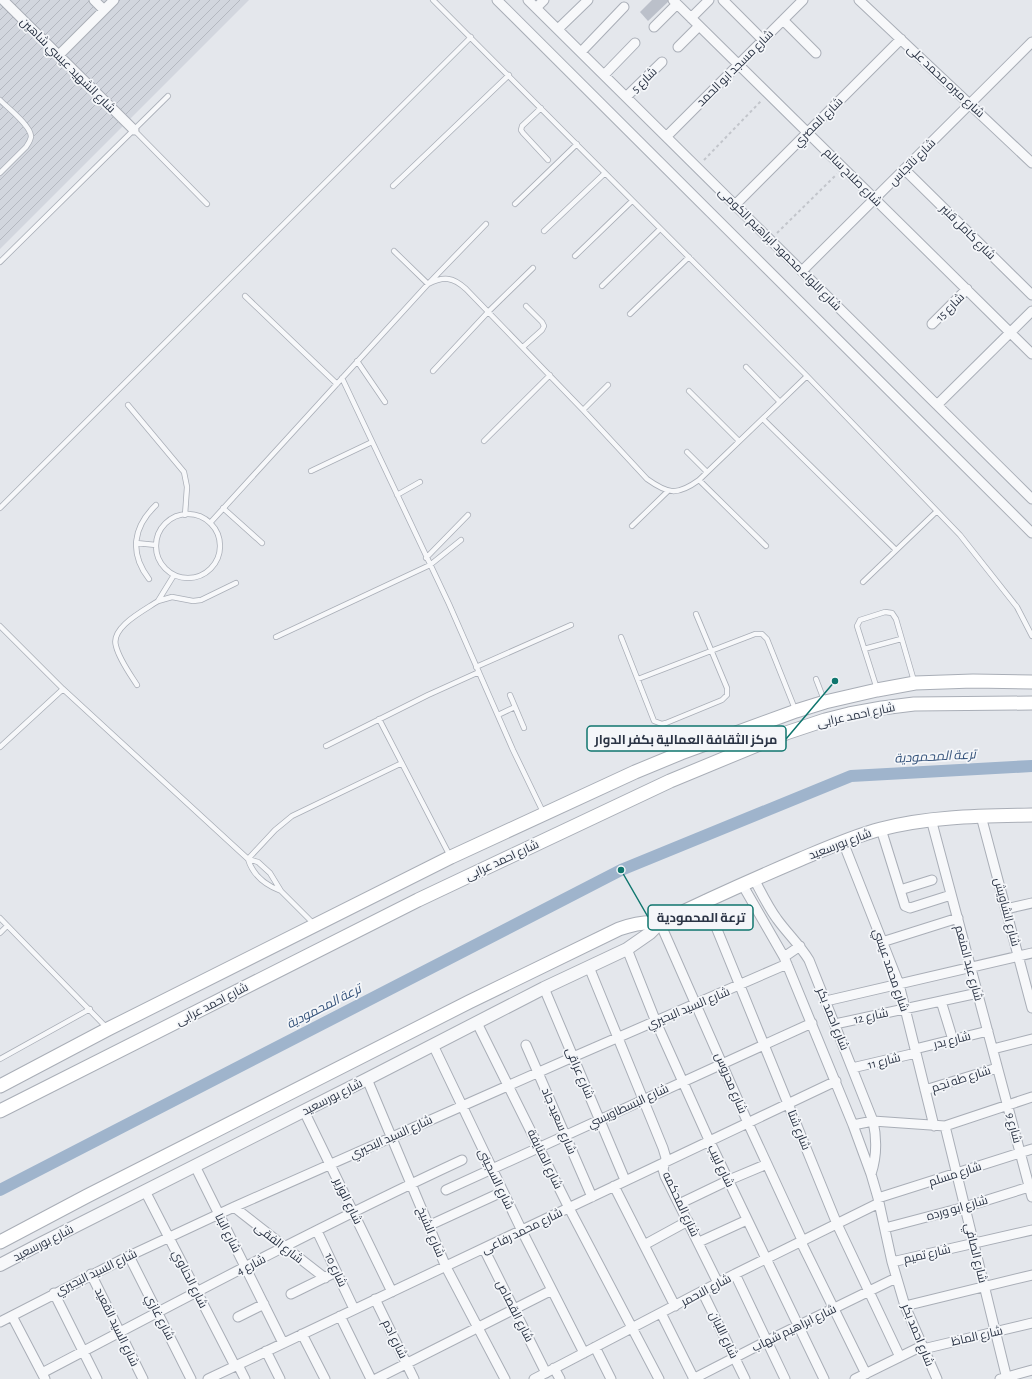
<svg xmlns="http://www.w3.org/2000/svg" width="1032" height="1379" viewBox="0 0 1032 1379" font-family="'Alegreya Sans',Cairo,sans-serif">
<style>
.industrial{fill:url(#industrial-furrows)}
.lines{fill:none;stroke-linecap:round;stroke-linejoin:round}
.canal{stroke:#9fb4cc;stroke-width:12}
.building{fill:#bbc0ca}
.service-casing{stroke:#a9aeb7;stroke-width:6}
.minor-casing{stroke:#a9aeb7;stroke-width:11}
.tertiary-casing{stroke:#a9aeb7;stroke-width:14}
.secondary-casing{stroke:#a9aeb7;stroke-width:15}
.path{stroke:#c2c5cb;stroke-width:2;stroke-dasharray:3 3;stroke-linecap:butt}
.service{stroke:#f7f8fa;stroke-width:4.5}
.minor{stroke:#f7f8fa;stroke-width:9}
.tertiary{stroke:#f7f8fa;stroke-width:12}
.secondary{stroke:#fff;stroke-width:13}
.labels{text-anchor:middle;dominant-baseline:central;stroke-width:3.5;stroke-linejoin:round;paint-order:stroke}
.street-label{font-size:12px;fill:#2b3445;stroke:#f4f6f9}
.water-label{font-size:13px;font-style:italic;fill:#34527a;stroke:#f4f6f9}
.leader{fill:none;stroke:#0f766e;stroke-width:1.5}
.callout-dot{fill:#0f766e;stroke:#f4f6f9;stroke-width:1.5}
.callout{fill:#f4f6f9;stroke:#0f766e;stroke-width:1.5}
.callout-label{font-size:13px;text-anchor:middle;font-weight:bold;fill:#2b3445}
</style>
<defs>
<pattern id="industrial-furrows" width="10" height="10" patternUnits="userSpaceOnUse"><rect width="10" height="10" fill="#d2d6de"/><path d="M-1 1l2-2M0 10L10 0M9 11l2-2" fill="none" stroke="#b4b8c0"/></pattern>
</defs>
<rect width="100%" height="100%" fill="#e4e7ec"/>
<!-- industrial -->
<path class="industrial" d="M0,0H249L0,249Z"/>
<g class="lines">
<!-- canal -->
<path class="canal" d="M0,1190L621,870L851,776L1032,766"/>
</g>
<!-- building -->
<path class="building" d="M652,0H670L648,21L640,12Z"/>
<g class="lines">
<!-- service casing -->
<g class="service-casing">
<path id="service" d="M433,0L807,376L960,535L1017,607L1032,636
M0,100C8,108 30,125 31,136C31,140 28,144 26,147L0,173
M541,108L522,126L521,130L523,133L548,160
M134,130L207,204
M393,186L509,75
M515,204L577,144
M544,231L605,173
M394,251L428,284L486,224
M575,256L632,201
M0,262L168,96
M602,286L660,229
M245,296L337,384
M630,314L689,257
M523,347L542,330L544,326L542,322L526,306
M357,361L385,402
M746,367L780,402
M433,371L489,311L533,268
M342,378L449,604L513,750L543,812
M689,391L739,441
M128,405L184,472L187,487L185,515
M583,410L608,385
M763,419L896,550
M484,441L550,375
M687,452L707,472
M311,471L372,442
M699,480L766,546
M397,495L420,482
M0,508L471,37
M223,508L262,543
M156 546a32 32 0 1 1 64 0a32 32 0 1 1-64 0Z
M210,523L428,284C444,276 453,277 466,289L583,410L647,479C668,494 677,496 699,480L807,376
M632,526L668,491
M136,543L156,545
M426,558L468,515
M149,579C129,553 133,527 156,505
M863,582L937,511
M158,601L174,575
M0,626L63,689L248,859L258,862L270,873L281,891L314,924
M276,637L430,565L461,540
M621,637L654,721L662,724L666,723L722,700L727,695V688L696,614
M864,649L901,639
M476,667L571,625
M638,679L755,634H762L767,639L795,709
M816,679L824,700
M137,685C130,674 119,659 116,646C110,627 145,610 158,601L172,597L193,601L201,600L236,583
M877,689L857,626L860,620L885,612L892,613L896,619L914,681
M510,695L524,728
M498,715L515,707
M379,719L450,856
M326,746L428,695L479,672
M0,747L63,689
M248,859L275,830L292,816L402,763
M248,859C253,876 265,885 281,891
M0,918L107,1028
M0,933L7,926
M0,1059L90,1009"/>
</g>
<!-- minor casing -->
<g class="minor-casing">
<path id="minor" d="M3,0L134,130
M94,0L104,10
M497,0L1032,533
M528,0L1032,499
M673,0L1032,354
M723,0L763,40
M859,0L1032,163
M536,8L544,0
M691,18L709,0
M783,20L816,53
M654,27L677,4
M558,29L588,0
M678,47L699,26
M581,52L624,7
M59,55L114,0
M604,75L635,43
M626,97L662,62
M667,136L803,0
M904,169L1032,295
M735,205L901,39
M802,271L1032,42
M932,324L967,289
M937,405L1032,311
M981,816L1032,1008
M931,819L1032,1197
M881,829L905,906L910,908L951,895
M843,842L899,984L934,1126
M754,879C761,892 768,907 777,919C787,933 800,945 809,960L873,1121C877,1139 877,1156 871,1174
M742,884L784,957L853,1125L871,1174L878,1198L892,1262L905,1306L937,1379
M900,890L932,880
M705,900L837,1224L900,1357
M1006,909L1032,903
M660,923L748,1123L803,1242
M882,942L958,918
M627,949L656,1022L709,1140L824,1379
M784,957L800,946
M589,967L663,1148L666,1158L663,1169L665,1176L718,1283
M544,988L625,1180
M826,1001L1032,953
M941,1001L953,1040
M477,1023L569,1208L659,1379
M835,1024L978,993
M433,1045L522,1231L584,1353
M526,1045L592,1197
M915,1049L988,1031
M993,1049L1032,1039
M852,1068L916,1053
M367,1079L446,1267L505,1379
M925,1090L997,1068
M304,1111L392,1292
M853,1125L873,1121L945,1126L1032,1097
M945,1126L1007,1379
M195,1166L283,1343
M614,1186L675,1306
M446,1190L812,1023
M145,1191L235,1366
M878,1198L1032,1149
M679,1204L729,1180L767,1164
M234,1207L325,1278
M428,1226L502,1192
M885,1228L965,1207L1029,1187
M317,1231L354,1309
M699,1242L747,1220
M801,1242L866,1374
M644,1245L688,1221
M484,1249L546,1373
M129,1256L191,1379
M892,1262L1032,1230
M91,1274L143,1379
M735,1274L785,1379
M702,1291L745,1379
M54,1293L97,1379
M291,1294L336,1272
M375,1299L414,1379
M905,1306L1032,1275
M661,1313L694,1379
M12,1316L45,1379
M340,1316L371,1379
M238,1317L264,1304
M0,1322L129,1256L234,1207L573,1057L787,964
M302,1334L325,1379
M595,1347L611,1379
M923,1349L1032,1323
M266,1351L280,1379
M238,1365L245,1379
M554,1368L560,1379
M42,1373C181,1300 320,1226 462,1160
M208,1379L836,1081
M376,1379L552,1290
M534,1379L735,1274L879,1203
M693,1379L767,1341L896,1278
M855,1379L922,1346
M1000,1379L1032,1370"/>
</g>
<!-- tertiary casing -->
<g class="tertiary-casing">
<path id="tertiary" d="M0,1265L42,1243L367,1079L544,988L627,949L650,933L660,923"/>
</g>
<!-- secondary casing -->
<g class="secondary-casing">
<path id="secondary" d="M0,1086L108,1029L451,857L635,772L681,753L796,711L825,702L877,690L915,683L973,681L1032,682
M0,1111L418,900L670,781L786,733L825,720L849,714L882,708L914,704L1032,703
M0,1242L87,1196L469,1002L619,929C633,924 646,921 660,923C707,900 754,879 801,859C827,848 854,836 881,829C930,816 982,816 1032,815"/>
</g>
<!-- path -->
<path class="path" d="M704,160L762,100
M777,233L837,174"/>
<!-- service -->
<use href="#service" class="service"/>
<!-- minor -->
<use href="#minor" class="minor"/>
<!-- tertiary -->
<use href="#tertiary" class="tertiary"/>
<!-- secondary -->
<use href="#secondary" class="secondary"/>
</g>
<g class="labels">
<!-- street labels -->
<g class="street-label">
<text transform="translate(68 65) rotate(45)">شارع الشهيد عيسي شاهين</text>
<text transform="translate(735 68) rotate(-45)">شارع مسجد ابو الحمد</text>
<text transform="translate(644 80) rotate(-44)">شارع 5</text>
<text transform="translate(946 81) rotate(43)">شارع مبره محمد على</text>
<text transform="translate(818 122) rotate(-45)">شارع المصري</text>
<text transform="translate(912 162) rotate(-45)">شارع ناتجاس</text>
<text transform="translate(853 177) rotate(45)">شارع صلاح سالم</text>
<text transform="translate(968 232) rotate(45)">شارع كامل قنبر</text>
<text transform="translate(780 249) rotate(45)">شارع اللواء محمود ابراهيم الكومى</text>
<text transform="translate(950 307) rotate(-45)">شارع 15</text>
<text transform="translate(856 715) rotate(-12)">شارع احمد عرابى</text>
<text transform="translate(840 844) rotate(-21)">شارع بورسعيد</text>
<text transform="translate(502 860) rotate(-25)">شارع احمد عرابى</text>
<text transform="translate(1007 912) rotate(75)">شارع الشاويش</text>
<text transform="translate(969 963) rotate(75)">شارع عبد المنعم</text>
<text transform="translate(891 970) rotate(71)">شارع محمد عيسي</text>
<text transform="translate(212 1004) rotate(-27)">شارع احمد عرابى</text>
<text transform="translate(688 1008) rotate(-23)">شارع السيد البحيري</text>
<text transform="translate(871 1016) rotate(-12)">شارع 12</text>
<text transform="translate(833 1019) rotate(68)">شارع احمد بكر</text>
<text transform="translate(952 1040) rotate(-14)">شارع بدر</text>
<text transform="translate(884 1061) rotate(-14)">شارع 11</text>
<text transform="translate(580 1073) rotate(67)">شارع عراقى</text>
<text transform="translate(961 1079) rotate(-18)">شارع طه نجم</text>
<text transform="translate(731 1083) rotate(67)">شارع محروس</text>
<text transform="translate(332 1097) rotate(-27)">شارع بورسعيد</text>
<text transform="translate(628 1106) rotate(-25)">شارع البسطاويسي</text>
<text transform="translate(559 1121) rotate(67)">شارع سعيد جاد</text>
<text transform="translate(1014 1128) rotate(75)">شارع 9</text>
<text transform="translate(799 1130) rotate(68)">شارع شتا</text>
<text transform="translate(391 1137) rotate(-24)">شارع السيد البحيري</text>
<text transform="translate(545 1159) rotate(64)">شارع المنايفة</text>
<text transform="translate(721 1166) rotate(64)">شارع لبيب</text>
<text transform="translate(955 1174) rotate(-18)">شارع مسلم</text>
<text transform="translate(496 1179) rotate(64)">شارع السجينى</text>
<text transform="translate(348 1201) rotate(64)">شارع الوزير</text>
<text transform="translate(681 1204) rotate(65)">شارع المحكمه</text>
<text transform="translate(957 1208) rotate(-16)">شارع ابو ورده</text>
<text transform="translate(522 1231) rotate(-26)">شارع محمد رفاعى</text>
<text transform="translate(431 1232) rotate(67)">شارع الشيخ</text>
<text transform="translate(228 1233) rotate(63)">شارع البنا</text>
<text transform="translate(43 1243) rotate(-27)">شارع بورسعيد</text>
<text transform="translate(279 1243) rotate(38)">شارع الفقى</text>
<text transform="translate(976 1253) rotate(76)">شارع الصافي</text>
<text transform="translate(927 1254) rotate(-13)">شارع تميم</text>
<text transform="translate(251 1265) rotate(-27)">شارع 4</text>
<text transform="translate(336 1270) rotate(65)">شارع 10</text>
<text transform="translate(96 1272) rotate(-26)">شارع السيد البحيري</text>
<text transform="translate(190 1279) rotate(63)">شارع الحناوي</text>
<text transform="translate(706 1290) rotate(-28)">شارع الاحمر</text>
<text transform="translate(515 1311) rotate(63)">شارع القصاص</text>
<text transform="translate(160 1317) rotate(63)">شارع غازي</text>
<text transform="translate(117 1327) rotate(64)">شارع السيد القعيد</text>
<text transform="translate(794 1328) rotate(-26)">شارع ابراهيم شهاب</text>
<text transform="translate(724 1335) rotate(64)">شارع اللبان</text>
<text transform="translate(918 1335) rotate(68)">شارع احمد بكر</text>
<text transform="translate(977 1336) rotate(-13)">شارع الماظ</text>
<text transform="translate(395 1339) rotate(64)">شارع ادم</text>
</g>
<!-- water labels -->
<g class="water-label">
<text transform="translate(935 757) rotate(-3)">ترعة المحمودية</text>
<text transform="translate(324 1007) rotate(-27)">ترعة المحمودية</text>
</g>
</g>
<!-- callouts -->
<path class="leader" d="M835 681L786 739M621 870L648 917"/>
<g class="callout-dot">
<circle cx="835" cy="681" r="4"/>
<circle cx="621" cy="870" r="4"/>
</g>
<g class="callout">
<rect x="587" y="726" width="199" height="25" rx="4"/>
<rect x="648" y="905" width="105" height="25" rx="4"/>
</g>
<g class="callout-label">
<text x="686" y="744">مركز الثقافة العمالية بكفر الدوار</text>
<text x="701" y="922">ترعة المحمودية</text>
</g>
</svg>
